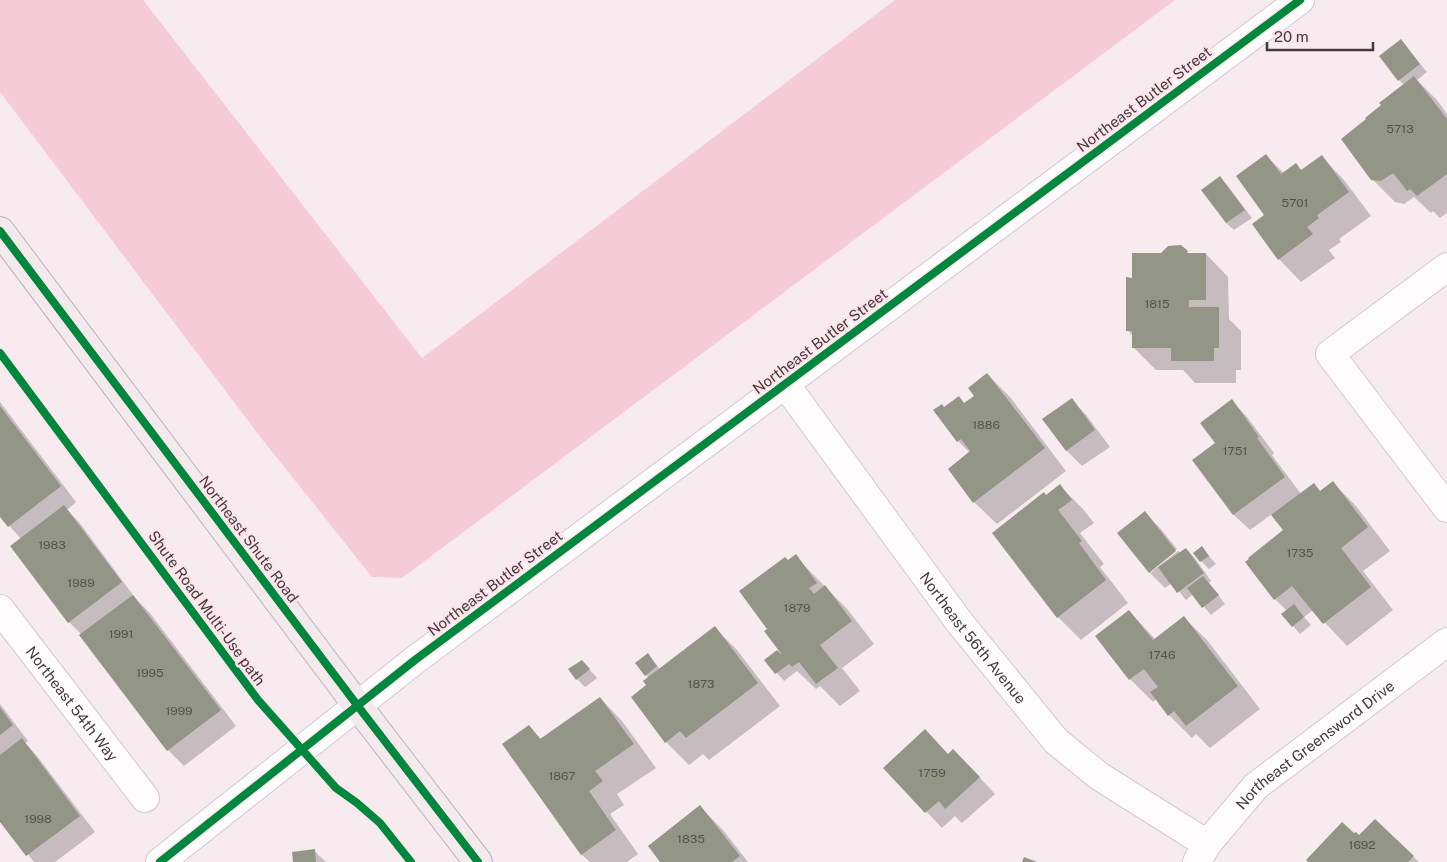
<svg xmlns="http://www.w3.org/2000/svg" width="1447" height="862" viewBox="0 0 1447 862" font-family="'Public Sans',sans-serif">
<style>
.green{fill:#f5cbd8}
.shadow{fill:#0003}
.building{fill:#939586}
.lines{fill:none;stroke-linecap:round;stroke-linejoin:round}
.minor-casing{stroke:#d4c9cd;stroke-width:30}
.major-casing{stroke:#c2b1b6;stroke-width:30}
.minor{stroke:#fefcfd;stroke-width:28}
.major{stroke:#f2eaec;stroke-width:28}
.cycleway-casing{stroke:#fee5ec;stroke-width:11}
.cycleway{stroke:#00873e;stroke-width:8}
.labels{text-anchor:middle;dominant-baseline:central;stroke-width:5;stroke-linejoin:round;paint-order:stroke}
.number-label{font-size:12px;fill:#57514e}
.street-label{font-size:15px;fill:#433a3c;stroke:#fee5ec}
</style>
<rect width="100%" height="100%" fill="#f8ebef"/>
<!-- green -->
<path class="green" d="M0,0H143L422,358L895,0H1175L402,578L372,577L258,434L0,92Z"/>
<!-- shadow -->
<path class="shadow" d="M1401,41L1427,72L1417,80L1437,100L1447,114V213L1440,218L1433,211L1431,213L1414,197L1404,204L1395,202L1372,179L1368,120L1404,85L1399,80Z
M1266,156L1284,173L1302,171L1322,157L1344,180L1371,216L1339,239L1341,242L1329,250L1335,258L1301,282L1279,259L1265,215Z
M1219,177L1227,185L1252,218L1234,230L1226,223Z
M1181,246L1189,254H1206L1228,277L1229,319L1241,331V370H1236V383H1195L1183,370H1156L1133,347V336L1127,330L1134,279L1161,254Z
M987,374L1010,397L1066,471L997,524L974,502L970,453L958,441L944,408L959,398L965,404L975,396Z
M1072,400L1087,416L1110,447L1082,466L1067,451L1044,419Z
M1232,401L1247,417L1274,453L1272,455L1301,494L1314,485L1321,492L1333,483L1356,506L1390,551L1363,571L1393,610L1347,646L1313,610L1304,617L1311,625L1300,634L1293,626L1287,611L1275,599L1285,531L1272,514L1250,530L1234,515L1194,460L1216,443Z
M0,402L76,502L67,510L79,522L136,599L149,612L236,726L184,766L168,750L82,635L69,622L12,546L21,539L0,515Z
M1060,486L1083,509L1094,523L1080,533L1104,564L1100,567L1128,603L1081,640L1058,617L1046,496Z
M1145,513L1160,528L1177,549L1150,571Z
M1202,548L1216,564L1209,569L1201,561Z
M1186,549L1194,557L1211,581L1209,583L1225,604L1211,615L1193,594L1186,600L1172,583L1165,588L1150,573L1178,551L1180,553Z
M795,556L848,610L874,644L842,668L860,691L840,706L820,686L816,689L797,671L784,681L765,660L785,659L769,629L788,561Z
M1129,611L1156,640L1184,618L1207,640L1260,709L1210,748L1196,734L1192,738L1169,715L1156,699L1153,702L1130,679Z
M715,628L737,650L780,706L709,760L703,754L689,765L666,742L648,685L649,678L646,675L648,655L660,669Z
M582,661L597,678L585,687L577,679Z
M600,698L622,721L656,768L617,794L624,805L610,814L638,854L627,862H590L582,855L504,744L529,726L541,739Z
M0,704L28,741L25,743L37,756L95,832L55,862H34L0,819Z
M948,755L969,766L995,794L962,823L955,816L942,828L885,768Z
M700,807L723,830L748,862H662Z
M1375,821L1419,862H1310L1354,835L1360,837Z
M314,851L326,862H294Z"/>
<!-- building -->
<path class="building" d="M1401,39L1420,64L1398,81L1379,56Z
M1414,76L1447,119V174L1417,196L1410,189L1407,191L1393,173L1381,181L1371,180L1341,139L1366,119L1365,118L1381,105L1379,103Z
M1266,154L1281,174L1296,163L1301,170L1322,155L1349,192L1317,215L1319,218L1307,227L1313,234L1278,260L1252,224L1264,215L1236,176Z
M1220,176L1245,210L1226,223L1201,190Z
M1181,245L1188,251L1187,253H1206V300H1189V307H1219V348H1214V361H1171V348H1132V331H1126V277L1132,278V253H1161L1168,246Z
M987,373L1045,448L973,503L948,469L970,451L961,439L957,442L933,410L942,404L944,407L959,396L964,403L974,396L968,388Z
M1072,398L1095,430L1066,451L1042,419Z
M1232,399L1259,437L1257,438L1285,477L1233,515L1192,460L1215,443L1200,423Z
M0,406L61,486L8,527L0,517Z
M1333,481L1368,527L1341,548L1371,587L1323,624L1292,586L1274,600L1245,562L1249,559L1248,558L1283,530L1271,515L1314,483L1320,491Z
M1060,484L1072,500L1058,510L1082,541L1079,543L1106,580L1057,618L992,533L1044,492L1046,495Z
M64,505L122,582L68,623L10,546Z
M1145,511L1176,551L1149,573L1117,533Z
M1202,546L1209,556L1200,562L1193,553Z
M1186,548L1204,573L1177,593L1158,567Z
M796,554L817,583L809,588L814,594L825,585L852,621L820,645L838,668L816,684L799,662L792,667L789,664L775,674L764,660L777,650L782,655L764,631L767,629L739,591L785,557L788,560Z
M1203,576L1219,595L1202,608L1187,588Z
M133,595L221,710L167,751L79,635Z
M1294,604L1304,617L1292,627L1281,614Z
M1129,610L1153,640L1184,616L1238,686L1186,726L1174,711L1168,716L1150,692L1158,687L1144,669L1129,680L1095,636Z
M715,626L758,683L686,738L680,731L665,743L631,697L646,685L643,681Z
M648,653L657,666L645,676L635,663Z
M582,660L590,669L576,680L568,669Z
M600,697L634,744L595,771L603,781L589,791L616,830L581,855L502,744L529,725L540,739Z
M0,707L13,725L0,735Z
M925,729L948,754L953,749L980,777L945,809L939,801L925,813L883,768Z
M22,738L80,816L26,856L0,822V755Z
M700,805L740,856L732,862H660L648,846Z
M1375,819L1414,856L1408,862H1308L1306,860L1342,822L1354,833L1356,832L1359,835Z
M315,849L316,862H293L292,852Z
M1024,857L1037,862H1022Z"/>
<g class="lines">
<!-- minor casing -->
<g class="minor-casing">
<g id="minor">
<path d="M1447,267L1330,354L1447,508"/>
<path id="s1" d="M785,384L960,623L1056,741L1099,776L1207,844"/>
<path id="s2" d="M0,609L145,798"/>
<path d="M160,862L415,660L1300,0"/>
<path id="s3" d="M1197,862L1207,844L1256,786L1447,642"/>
</g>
</g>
<!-- major casing -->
<g class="major-casing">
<path id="major" d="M0,231L357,705L478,862"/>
</g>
<!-- minor -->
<use href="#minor" class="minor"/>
<!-- major -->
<use href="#major" class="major"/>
<!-- cycleway casing -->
<g class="cycleway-casing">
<path id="cycleway" d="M0,231L357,705L478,862
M0,353L258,700L336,788L357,803L380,823L411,862
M160,862L415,660L1300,0"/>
</g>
<!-- cycleway -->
<use href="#cycleway" class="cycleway"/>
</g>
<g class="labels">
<!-- number labels -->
<g class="number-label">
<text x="1400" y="129">5713</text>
<text x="1295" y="203">5701</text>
<text x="1157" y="304">1815</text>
<text x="986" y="425">1886</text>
<text x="1235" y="451">1751</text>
<text x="52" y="545">1983</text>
<text x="1300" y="553">1735</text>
<text x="81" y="583">1989</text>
<text x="797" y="608">1879</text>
<text x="121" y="634">1991</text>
<text x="1162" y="655">1746</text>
<text x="150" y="673">1995</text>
<text x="701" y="684">1873</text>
<text x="179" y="711">1999</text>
<text x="932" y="773">1759</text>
<text x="562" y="776">1867</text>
<text x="38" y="819">1998</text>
<text x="691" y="839">1835</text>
<text x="1362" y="845">1692</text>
</g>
<!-- street labels -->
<g class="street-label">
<text transform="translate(1144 99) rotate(-37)">Northeast Butler Street</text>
<text transform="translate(820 341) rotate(-37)">Northeast Butler Street</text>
<text transform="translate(249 539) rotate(53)">Northeast Shute Road</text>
<text transform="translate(495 583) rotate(-37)">Northeast Butler Street</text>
<text transform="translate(207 608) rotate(54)">Shute Road Multi-Use path</text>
<text stroke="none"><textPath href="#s1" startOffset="316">Northeast 56th Avenue</textPath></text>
<text stroke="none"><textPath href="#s2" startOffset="119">Northeast 54th Way</textPath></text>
<text stroke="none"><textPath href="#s3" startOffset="168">Northeast Greensword Drive</textPath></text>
</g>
</g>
<!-- scale -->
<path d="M1267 42v8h106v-8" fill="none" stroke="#433a3c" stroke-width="2.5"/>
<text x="1274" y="42" font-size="15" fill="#433a3c" stroke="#fee5ec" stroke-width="4" paint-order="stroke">20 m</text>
</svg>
